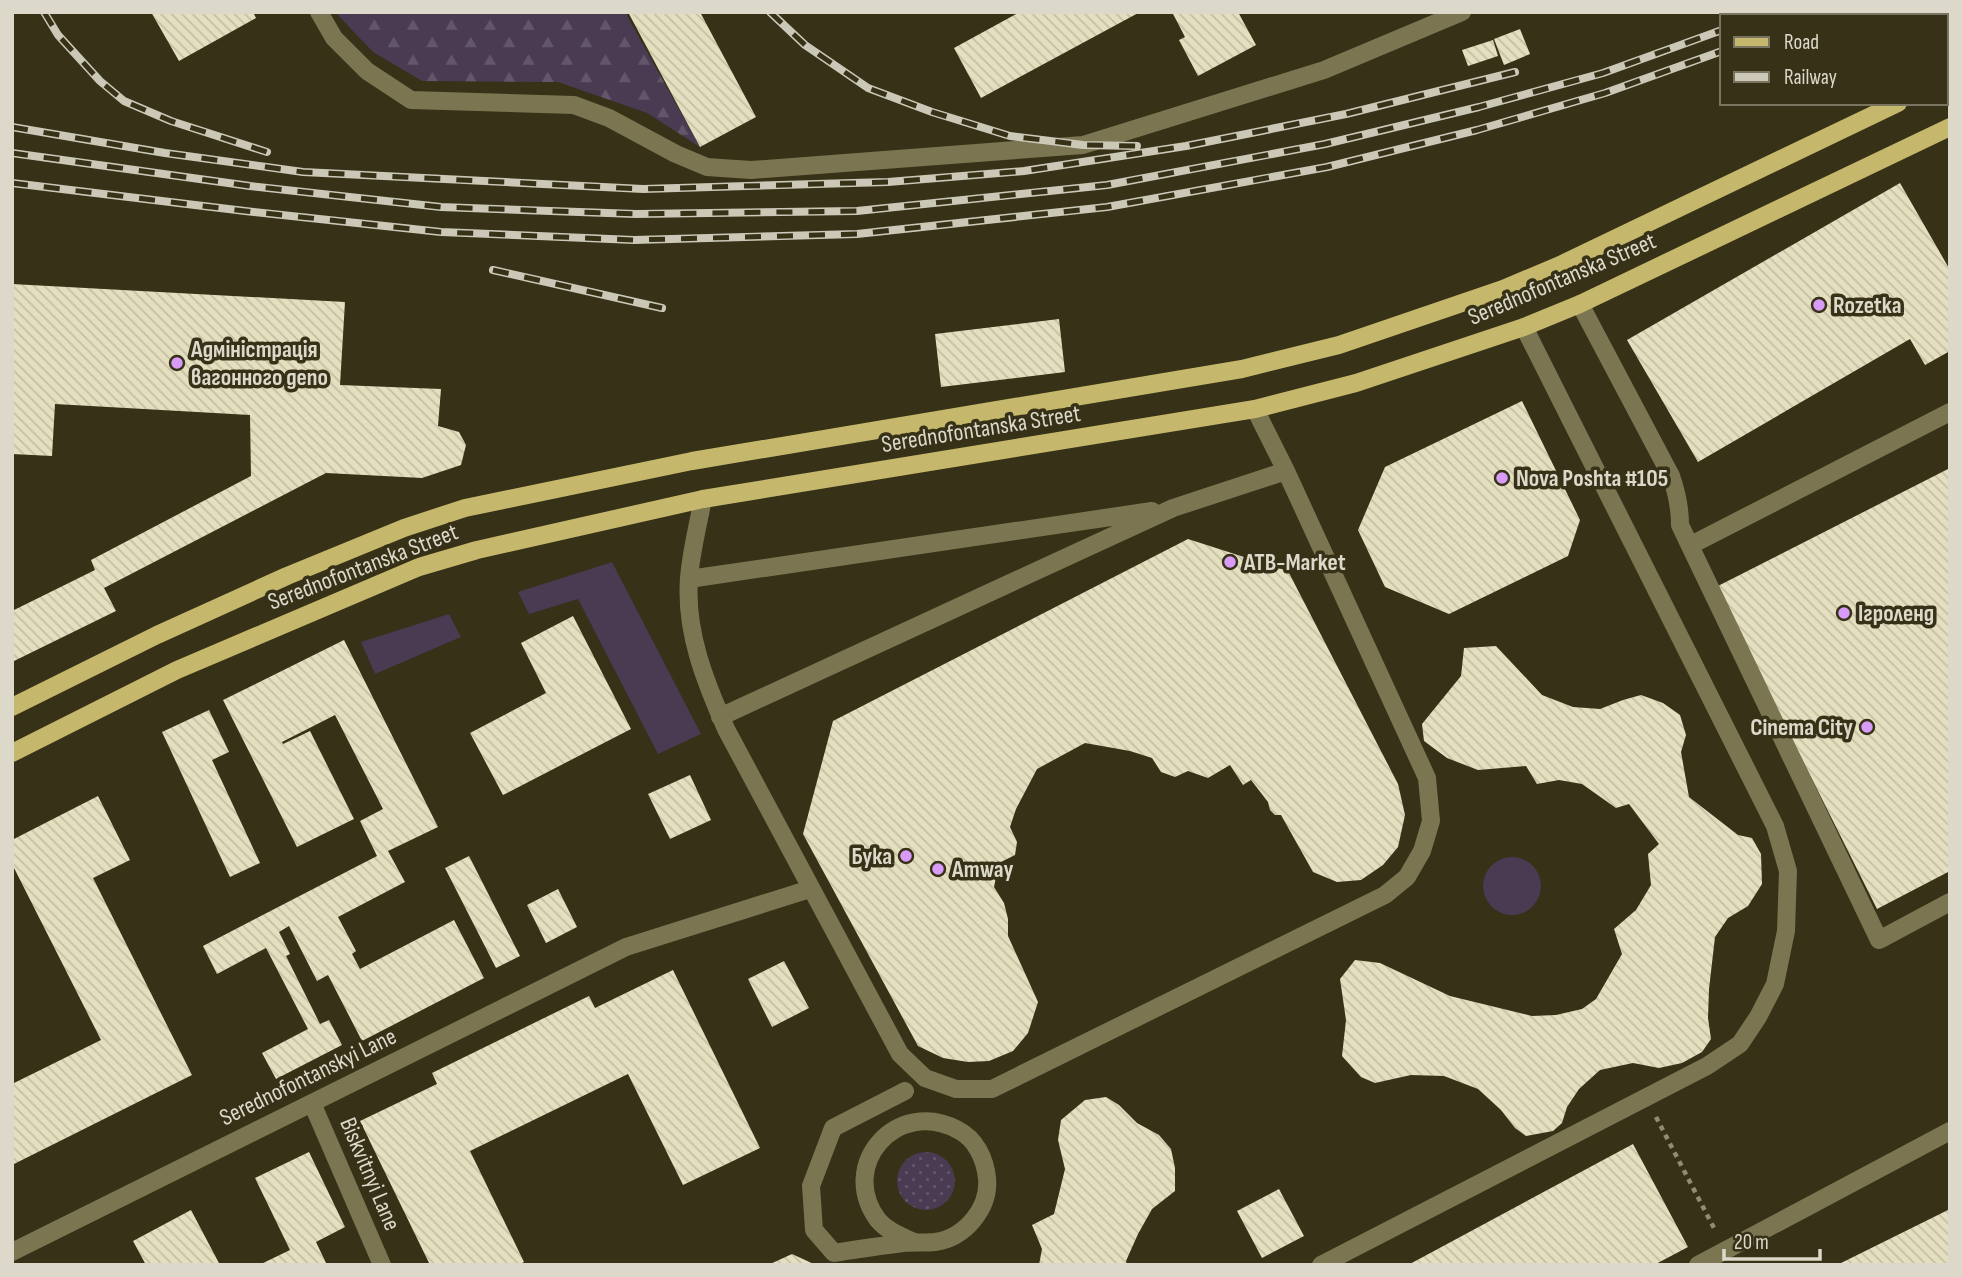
<svg xmlns="http://www.w3.org/2000/svg" width="1962" height="1277" viewBox="0 0 1962 1277" font-family="'Sofia Sans Condensed',sans-serif">
<style>
.grass{fill:#4a3a52}
.forest{fill:url(#forest-firs)}
.park{fill:url(#park-dots)}
.building{fill:url(#building-back-hatch)}
.lines{fill:none;stroke-linecap:round;stroke-linejoin:round}
.path{stroke:#908c78;stroke-width:4.5;stroke-dasharray:5 5;stroke-linecap:butt}
.minor{stroke:#7b7551;stroke-width:18}
.major{stroke:#c5b76b;stroke-width:18}
.rail-casing{stroke:#cbc8b8;stroke-width:8}
.rail{stroke:#363117;stroke-width:5;stroke-dasharray:16;stroke-linecap:butt}
.poi-dot{fill:#d89bf8;stroke:#363117;stroke-width:2.5}
.labels{text-anchor:middle;dominant-baseline:central;stroke-width:7;stroke-linejoin:round;paint-order:stroke}
.street-label{font-size:24px;fill:#dcd9ca;stroke:#363117}
.poi-label{font-size:24px;font-weight:bold;fill:#dcd9ca;stroke:#363117;text-anchor:start}
</style>
<defs>
<pattern id="forest-firs" width="22" height="20" patternUnits="userSpaceOnUse" patternTransform="scale(1.75)"><rect width="22" height="20" fill="#4a3a52"/><path d="M5 1l3.5 6h-7zM16 11l3.5 6h-7z" fill="#64566a"/></pattern>
<pattern id="park-dots" width="8" height="8" patternUnits="userSpaceOnUse" patternTransform="scale(1.75)"><rect width="8" height="8" fill="#4a3a52"/><path d="M2 2h.1M6 6h.1" fill="none" stroke="#64566a" stroke-width="1.8" stroke-linecap="round"/></pattern>
<pattern id="building-back-hatch" width="6" height="6" patternUnits="userSpaceOnUse" patternTransform="scale(1.75)"><rect width="6" height="6" fill="#e4dfbf"/><path d="M-1 5l2 2M0 0l6 6M5-1l2 2" fill="none" stroke="#c4bfa5"/></pattern>
</defs>
<rect width="100%" height="100%" fill="#363117"/>
<!-- grass -->
<path class="grass" d="M612,562L701,734L658,754L578,599L529,614L518,592Z
M449,614L461,637L375,674L361,642Z
M1483 886a29 29 0 1 1 58 0a29 29 0 1 1-58 0Z"/>
<!-- forest -->
<path class="forest" d="M335,12H625L700,147L647,113L558,82L422,81L373,52Z"/>
<!-- park -->
<path class="park" d="M897 1181a29 29 0 1 1 58 0a29 29 0 1 1-58 0Z"/>
<!-- building -->
<path class="building" d="M151,12H253L256,18L179,61Z
M628,12H700L756,117L700,147Z
M1020,12H1140L981,98L954,48Z
M1172,12H1238L1256,45L1198,76L1179,40L1185,37Z
M1520,29L1530,54L1504,65L1494,39Z
M1493,40L1498,56L1468,66L1462,50Z
M1900,183L1950,270V351L1925,365L1910,339L1698,462L1627,340Z
M12,284L345,302L340,385L441,389L438,426L459,432L466,445L461,465L422,478L326,473L104,588L116,611L12,662V611L95,570L91,560L251,476L250,415L55,404L52,456L12,454Z
M1059,319L1065,372L941,387L935,334Z
M1522,401L1580,520L1568,556L1449,614L1385,587L1358,530L1385,467Z
M1950,468V871L1877,909L1716,587Z
M1188,539L1288,571L1398,784L1405,815L1398,847L1383,865L1361,880L1337,882L1313,872L1281,815H1275L1270,810L1268,802L1251,780L1243,785L1230,765L1208,778L1188,771L1175,777L1161,772L1152,758L1130,751L1085,743L1037,769L1016,809L1010,827L1017,842L1015,855L999,863L994,887L1004,903L1008,919V936L1038,1002L1028,1033L1013,1051L989,1061L968,1062L943,1058L918,1046L803,834L833,721Z
M573,616L631,729L503,795L470,733L546,693L521,643Z
M344,640L438,827L388,851L405,882L338,917L356,951L352,954L360,969L454,920L484,978L362,1041L328,975L317,981L289,926L279,932L290,954L286,956L320,1024L329,1020L342,1045L276,1079L262,1053L308,1029L266,948L217,974L203,946L377,856L360,821L383,809L335,715L282,742L283,744L310,731L354,819L297,847L223,700Z
M1496,646L1542,695L1573,707L1600,709L1623,700L1641,695L1663,703L1680,715L1686,735L1681,752L1689,797L1738,835L1752,838L1761,854L1762,884L1748,906L1728,918L1715,937L1709,989L1708,1018L1711,1039L1702,1052L1682,1063L1659,1068L1633,1063L1600,1070L1579,1089L1567,1107L1562,1123L1553,1131L1526,1136L1515,1128L1501,1110L1478,1089L1444,1076L1411,1075L1375,1083L1361,1077L1342,1056L1346,1020L1340,979L1355,960L1380,963L1450,996L1532,1016L1556,1015L1582,1009L1596,999L1622,954L1614,929L1636,910L1651,885L1648,854L1659,844L1629,804L1616,808L1582,784L1559,780L1537,784L1526,766L1478,770L1447,758L1424,741L1422,724L1461,676L1464,648Z
M209,710L229,752L212,760L260,863L230,877L162,732Z
M690,775L711,820L670,839L648,794Z
M98,796L130,860L93,878L192,1075L12,1165V1084L101,1040L12,864V840Z
M469,856L520,956L496,968L445,868Z
M558,889L577,927L546,943L527,905Z
M784,961L809,1008L772,1027L748,979Z
M673,970L760,1148L683,1185L628,1074L470,1151L524,1262L518,1265H430L360,1121L437,1084L432,1073L589,996L595,1008Z
M1106,1097L1119,1105L1137,1123L1159,1135L1171,1149L1175,1168V1191L1152,1209L1138,1234L1126,1261L1127,1265H1039L1042,1249L1032,1225L1054,1214L1065,1169L1058,1140L1061,1120L1085,1100Z
M1633,1144L1688,1247L1654,1265H1408Z
M309,1152L345,1227L316,1242L327,1265H259L290,1250L255,1178Z
M1279,1189L1304,1236L1262,1258L1237,1211Z
M1950,1209V1265H1837Z
M191,1210L220,1265H146L133,1241Z
M792,1254L816,1265H768Z"/>
<g class="lines">
<!-- path -->
<path class="path" d="M1656,1117L1715,1230"/>
<!-- minor -->
<path class="minor" d="M319,12L334,38L367,71L411,100L574,105L609,118L676,154L707,167L751,170L1083,145L1324,70L1462,12
M1580,304L1671,476C1677,493 1680,507 1680,525L1879,940L1950,902
M703,499C698,525 691,552 689,578C685,632 705,681 726,729L900,1054L925,1078L956,1089H992L1385,895L1407,877L1422,851L1431,821L1427,778L1286,471L1255,409
M1691,545L1950,412
M689,579L1152,511
M720,717L1173,508L1286,471
M905,1091L833,1128L811,1186L814,1230L834,1253C857,1249 880,1246 903,1243C914,1242 925,1243 935,1242C965,1238 990,1208 987,1178C985,1159 976,1139 958,1130C897,1097 837,1165 878,1220C887,1231 901,1236 914,1242
M312,1103L382,1265
M12,1252L626,947L810,889
M1321,1265L1707,1066L1740,1044L1758,1017L1775,984L1786,931L1788,871L1775,826L1524,327
M1698,1265L1950,1131"/>
<!-- major -->
<path class="major" d="M1946,80L1950,78
M12,707L157,635L287,576L404,528L465,508L692,461L1242,369L1339,345L1503,289L1560,265L1898,103
M12,753L177,670L419,567L477,550L703,499L1255,409L1356,383L1524,327L1580,304L1950,127"/>
<!-- rail casing -->
<g class="rail-casing">
<path id="rail" d="M44,12L58,35L100,81L124,101L171,121L267,152
M770,12L805,45L868,88L932,112L1010,136L1083,145L1137,146
M1757,16L1765,12
M1815,16L1823,12
M12,127L165,153L303,172L643,189L888,182L1024,171L1186,146L1346,114L1515,72
M12,153L250,186L441,207L636,214L857,211L1107,185L1325,144L1479,107L1603,73L1722,30
M12,183L245,211L441,232L634,240L857,234L1107,207L1327,167L1477,130L1605,93L1722,51
M493,270L662,308"/>
</g>
<!-- rail -->
<use href="#rail" class="rail"/>
</g>
<!-- markers -->
<g class="poi-dot">
<circle cx="1819" cy="305" r="7"/>
<circle cx="177" cy="363" r="7"/>
<circle cx="1502" cy="478" r="7"/>
<circle cx="1230" cy="562" r="7"/>
<circle cx="1844" cy="613" r="7"/>
<circle cx="1867" cy="727" r="7"/>
<circle cx="906" cy="856" r="7"/>
<circle cx="938" cy="869" r="7"/>
</g>
<g class="labels">
<!-- street labels -->
<g class="street-label">
<text transform="translate(1562 279) rotate(-23)">Serednofontanska Street</text>
<text transform="translate(981 429) rotate(-9)">Serednofontanska Street</text>
<text transform="translate(363 567) rotate(-21)">Serednofontanska Street</text>
<text transform="translate(308 1077) rotate(-26)">Serednofontanskyi Lane</text>
<text transform="translate(370 1174) rotate(67)">Biskvitnyi Lane</text>
</g>
<!-- poi labels -->
<g class="poi-label">
<text x="1833" y="305">Rozetka</text>
<text x="191" y="349">Адміністрація<tspan x="191" dy="28">вагонного депо</tspan></text>
<text x="1516" y="478">Nova Poshta #105</text>
<text x="1244" y="562">ATB-Market</text>
<text x="1858" y="613">Ігроленд</text>
<text x="1853" y="727" text-anchor="end">Cinema City</text>
<text x="892" y="856" text-anchor="end">Бука</text>
<text x="952" y="869">Amway</text>
</g>
</g>
<!-- border -->
<rect width="1962" height="1277" fill="none" stroke="#dcd9ca" stroke-width="28"/>
<!-- legend -->
<rect x="1720" y="14" width="228" height="91" fill="#363117" stroke="#78745f" stroke-width="2"/>
<rect x="1734" y="37" width="35" height="10" fill="#c5b76b" stroke="#78745f" stroke-width="2"/>
<text x="1784" y="49" font-size="21" fill="#dcd9ca">Road</text>
<rect x="1734" y="72" width="35" height="10" fill="#cbc8b8" stroke="#78745f" stroke-width="2"/>
<text x="1784" y="84" font-size="21" fill="#dcd9ca">Railway</text>
<!-- scale -->
<path d="M1724 1249v10h96v-10" fill="none" stroke="#dcd9ca" stroke-width="3.5"/>
<text x="1734" y="1249" font-size="21" fill="#dcd9ca" stroke="#363117" stroke-width="5" paint-order="stroke">20 m</text>
</svg>
